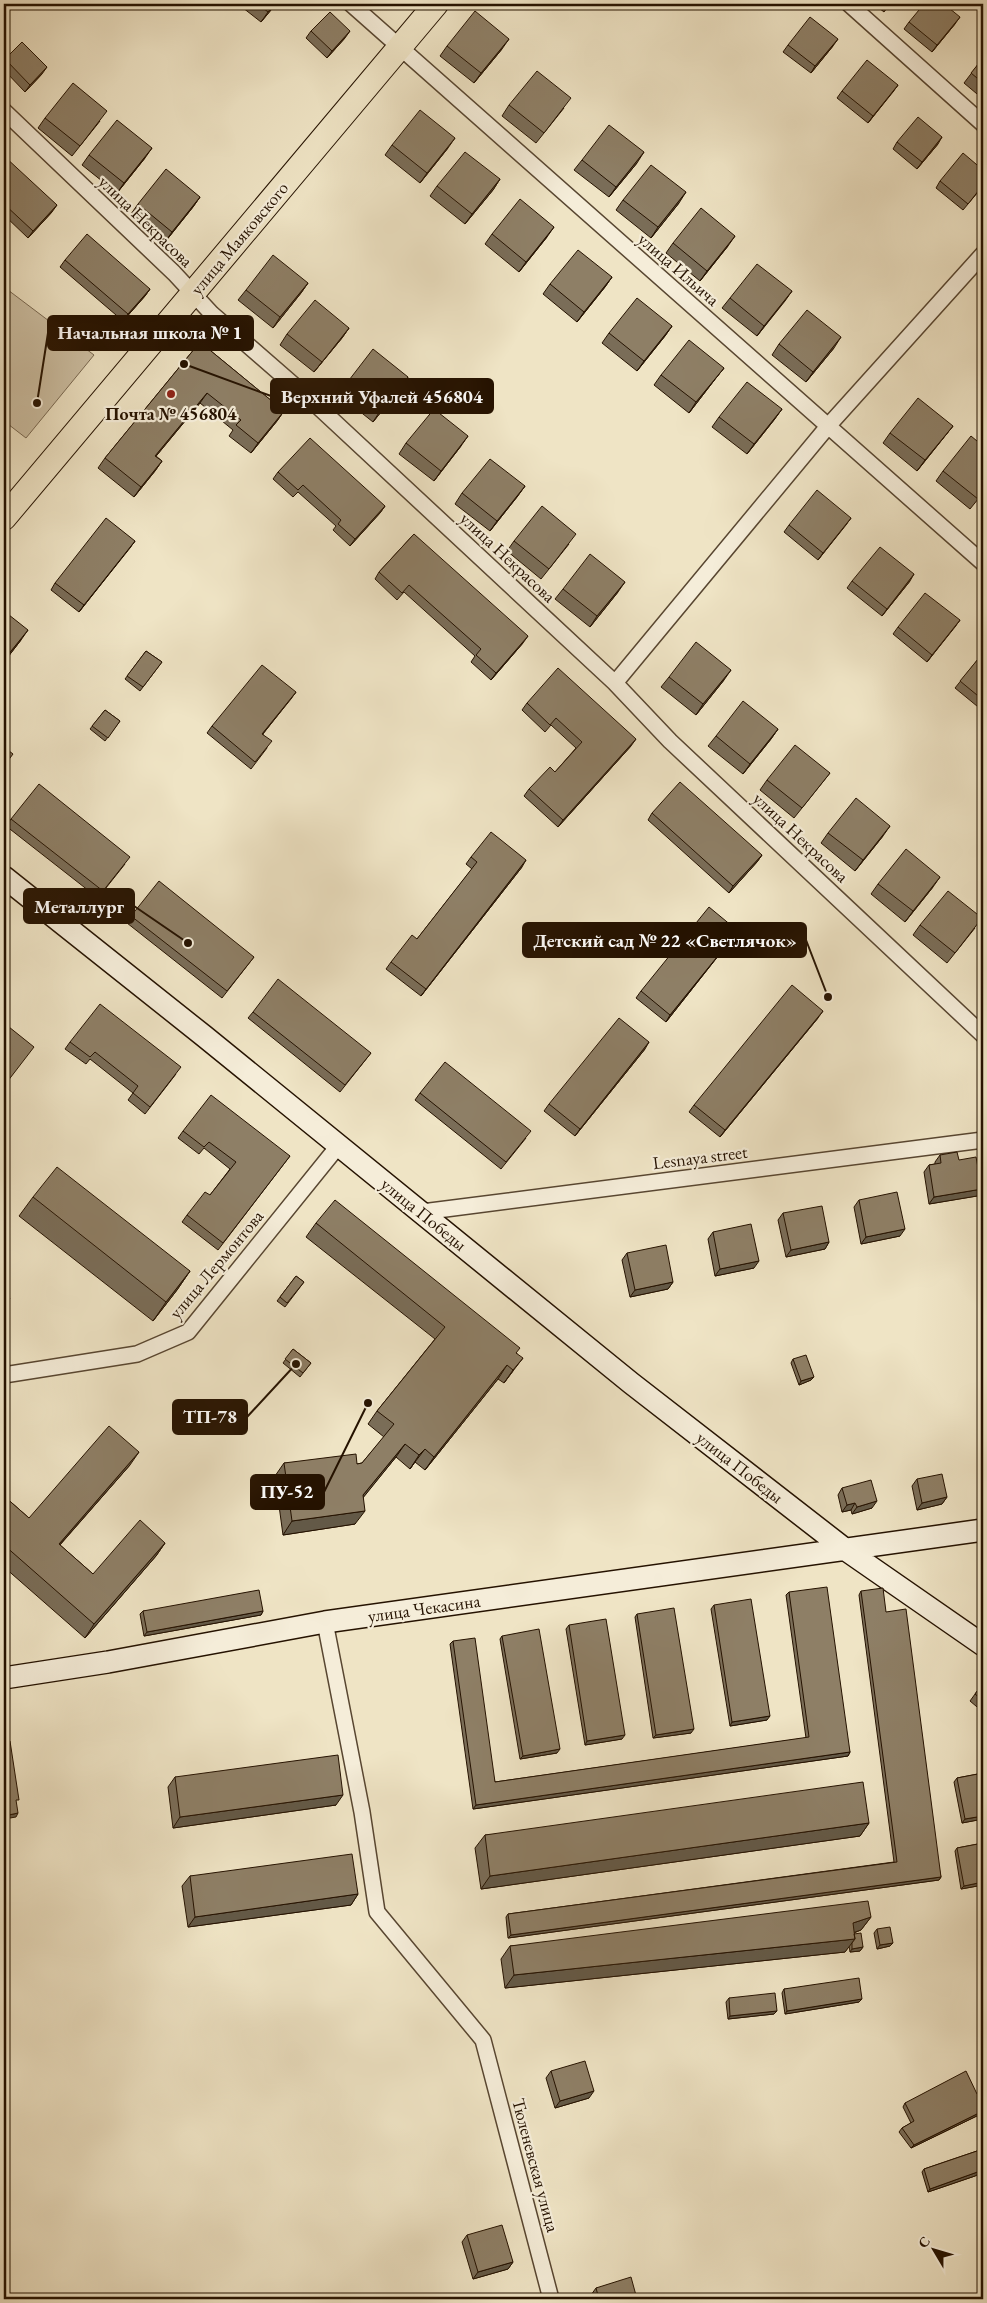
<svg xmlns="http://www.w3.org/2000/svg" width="987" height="2303" viewBox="0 0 987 2303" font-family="'EB Garamond',serif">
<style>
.green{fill:#cdc0a4;stroke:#796952}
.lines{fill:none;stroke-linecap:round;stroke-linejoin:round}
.street-casing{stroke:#584631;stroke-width:18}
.secondary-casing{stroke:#251200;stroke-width:24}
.primary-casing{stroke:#251200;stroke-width:26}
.street{stroke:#f5edd9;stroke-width:15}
.secondary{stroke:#f5edd9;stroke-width:21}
.primary{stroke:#efe4c5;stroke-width:24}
.wall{fill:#7a6d58;stroke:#251200}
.shaded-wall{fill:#635947;stroke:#251200}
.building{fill:#8e7f66;stroke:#251200}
.poi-dot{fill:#8f2418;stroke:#f5edd9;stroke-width:2}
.labels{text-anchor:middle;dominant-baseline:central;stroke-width:4.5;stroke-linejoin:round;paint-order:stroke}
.street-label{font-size:18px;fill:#251200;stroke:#f5edd9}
.poi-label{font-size:18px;font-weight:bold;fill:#251200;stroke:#f5edd9}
.leader{fill:none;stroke:#251200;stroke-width:2}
.callout-dot{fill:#251200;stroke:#f5edd9;stroke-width:2}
.callout{fill:#251200;stroke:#251200;stroke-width:2}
.callout-label{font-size:19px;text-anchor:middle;font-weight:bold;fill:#fff}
</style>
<rect width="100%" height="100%" fill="#efe4c5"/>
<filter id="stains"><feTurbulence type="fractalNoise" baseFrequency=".004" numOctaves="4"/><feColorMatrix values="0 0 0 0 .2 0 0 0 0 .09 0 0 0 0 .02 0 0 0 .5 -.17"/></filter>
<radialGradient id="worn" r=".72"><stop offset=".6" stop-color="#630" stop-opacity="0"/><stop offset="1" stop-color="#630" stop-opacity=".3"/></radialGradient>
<!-- green -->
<path class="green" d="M4,287L94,355L26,438L4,421Z"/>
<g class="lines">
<!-- street casing -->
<g class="street-casing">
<path id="street" d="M351,4L983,563
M849,4L983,124
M4,111L174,273L212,314L312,401L615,683L670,741L983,1035
M615,683L829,425L983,254
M422,1212L983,1140
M4,1375L137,1354L188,1332L339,1145
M325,1622L362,1812L377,1912L483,2040L551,2299"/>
</g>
<!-- secondary casing -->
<g class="secondary-casing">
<path id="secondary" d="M4,877L204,1036L631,1383L846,1550L983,1645
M4,1678L108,1662L325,1622L983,1530"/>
</g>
<!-- primary casing -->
<g class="primary-casing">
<path id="primary" d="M4,518L436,4"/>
</g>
<!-- street -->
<use href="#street" class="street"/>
<!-- secondary -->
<use href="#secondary" class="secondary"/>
<!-- primary -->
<use href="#primary" class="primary"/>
</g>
<!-- wall -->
<path class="wall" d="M238,4H276L261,22Z
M732,4H744L739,9Z
M874,4H890L884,12Z
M909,22L955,24L932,52L904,29Z
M311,31L345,38L327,58L306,38Z
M788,45L833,46L811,73L783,52Z
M447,46L502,49L474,83L440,56Z
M983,58V99L964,83Z
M5,59L42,74L25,92L4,70V61Z
M898,85L868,123L837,98L842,91Z
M509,105L564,108L536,143L502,116Z
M45,118L100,121L72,156L38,128Z
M897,142L938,144L917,169L893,149Z
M392,145L448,148L420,183L385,155Z
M89,155L145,158L117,193L82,165Z
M4,156L52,212L28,238L4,215Z
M582,160L637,163L609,197L574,170Z
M500,179L493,190L465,224L430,196L437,186Z
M940,181L983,186L963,210L936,188Z
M200,197L193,207L165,242L131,214L138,204Z
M623,200L679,203L651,238L616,210Z
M492,234L547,237L519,272L485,244Z
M673,243L728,246L700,281L666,253Z
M65,260L150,289L145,296L123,321L60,267Z
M612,277L605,287L577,322L543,294L550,284Z
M308,283L301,293L273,328L238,300L246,290Z
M792,291L757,336L722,308L730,298Z
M672,326L665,336L637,371L602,343L609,333Z
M349,328L342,338L314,372L280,345L287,334Z
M200,342L284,411L277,421L251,453L229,436L233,430L200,403L156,456L162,461L155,471L134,497L98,468L105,458Z
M779,344L834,348L806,382L772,355Z
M724,368L716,378L689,413L654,385L661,375Z
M408,377L401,387L373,422L338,394L346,384Z
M782,409L774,420L747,454L712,427L719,417Z
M953,426L917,471L883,443L890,433Z
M406,443L461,446L434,481L399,454Z
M983,446V493L970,509L936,481L943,471Z
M278,472L385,506L380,513L350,546L333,530L336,526L298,492L293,497L273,479Z
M525,486L517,497L490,531L455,504L462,493Z
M851,518L818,560L784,532L789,525Z
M414,534L523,643L491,680L471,662L475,656L404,592L397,600L375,579L379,572Z
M135,541L79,612L51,590L55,583Z
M514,541L569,544L541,579L507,551Z
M852,581H910L882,616L847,588Z
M563,589L618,592L590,627L555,599Z
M4,611L21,640L4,662Z
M960,620L927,662L893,634L898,627Z
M146,651L162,662L140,691L125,679Z
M983,653V711L955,688Z
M669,677L724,680L696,715L661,687Z
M296,692L263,734L267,748L251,769L207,733L212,726Z
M527,703L631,746L558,827L524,796L529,789L555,772L576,748L551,725L545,732L522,710Z
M105,710L120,721L105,741L90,729Z
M778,729L771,739L743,774L708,746L716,736Z
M830,773L794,818L760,790L767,780Z
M652,813L762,855L757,862L729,893L648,820Z
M11,819L125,864L98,898L6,826Z
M828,833L883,836L855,871L821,843Z
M471,857L522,867L421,996L386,969L391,962L417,939L472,869L466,864Z
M878,884L933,887L905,922L871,894Z
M131,916L254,957L222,998L127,923Z
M920,925L975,928L947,963L913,935Z
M738,931L666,1022L636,998L641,991Z
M983,980V989L979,985Z
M253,1012L371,1053L340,1092L248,1018Z
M818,1018L720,1137L689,1112L694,1105Z
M70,1042L176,1074L145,1114L128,1100L133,1093L90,1059L86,1064L65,1049Z
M645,1049L575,1136L544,1111L549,1104Z
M420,1093L526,1138L501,1169L415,1100Z
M183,1131L290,1156L218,1250L182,1222L187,1215L210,1195L230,1169L204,1148L199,1154L178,1138Z
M940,1155L959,1160L982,1189L977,1196L929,1204L924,1172L929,1165L935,1164V1162Z
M33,1197L190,1271L177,1290L153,1321L19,1216Z
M859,1200L900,1236L861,1244L854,1207Z
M983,1208V1220L982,1210Z
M783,1213L829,1242L825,1249L786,1257L778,1220Z
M316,1223L517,1353L513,1371L504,1383L498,1379L425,1470L415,1462L410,1469L396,1457L363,1497L355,1524L283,1535L275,1476L284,1463L357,1464L362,1463L384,1437L368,1424L377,1411L435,1339L306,1237Z
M713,1232L754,1268L715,1276L708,1239Z
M983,1233V1251L981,1237Z
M627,1253L673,1282L668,1289L630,1297L622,1260Z
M296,1276L304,1282L285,1307L277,1301Z
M293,1349L311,1363L300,1377L283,1363Z
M793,1359L811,1380L799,1385L791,1363Z
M130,1465L60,1545L93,1574L165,1543L156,1556L85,1638L4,1567V1496L29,1518Z
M983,1467V1495L979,1473Z
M917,1479L947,1497L942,1504L917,1510L912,1486Z
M842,1488L872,1508L852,1514L851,1510L842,1512L838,1495Z
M861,1591L886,1612L941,1877L939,1880L508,1938L506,1917L508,1914L894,1862L859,1595Z
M789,1592L850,1752L848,1756L473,1809L450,1644L453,1641L495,1782L806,1738L786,1595Z
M714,1605L767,1720L730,1726L711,1609Z
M143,1611H263L261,1615L144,1636L140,1614Z
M637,1614L691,1733L653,1738L635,1617Z
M569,1625L622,1739L585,1745L566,1629Z
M502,1636L557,1753L520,1759L500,1639Z
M983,1683V1712L970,1701Z
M983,1773V1819L962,1823L954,1782L957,1778Z
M175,1777L336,1805L173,1828L168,1787Z
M869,1823L860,1836L481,1889L475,1848L485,1835Z
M983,1843V1885L961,1889L955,1851L957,1848Z
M190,1876L358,1894L351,1905L188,1927L182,1886Z
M871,1917L861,1930L854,1933L863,1947L860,1951L850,1952L849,1946L845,1952L505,1988L501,1959L510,1946Z
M877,1929L893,1943L890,1946L877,1949L874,1933Z
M784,1989L862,1999L859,2002L785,2014L782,1993Z
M729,1998L777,2011L774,2014L728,2019L726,2002Z
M551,2071L589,2098L555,2108L546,2078Z
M905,2103L983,2113L911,2148L899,2132L902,2128L911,2123L903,2107Z
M983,2149V2172L975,2176L928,2192L922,2172L924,2169L977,2151Z
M467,2235L513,2262L508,2269L473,2279L462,2242Z
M596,2288L637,2299H592L591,2295Z"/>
<!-- shaded-wall -->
<path class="shaded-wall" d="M275,4H276L261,22L268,12Z
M960,17L955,24L932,52L937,45Z
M350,31L345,38L327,58L332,51Z
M509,39L502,49L474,83L481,73Z
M838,39L833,46L811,73L815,66Z
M47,67L42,74L25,92L30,85Z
M898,85L893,92L868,123L873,116Z
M942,137L938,144L917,169L922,162Z
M455,138L448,148L420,183L427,173Z
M152,148L145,158L117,193L124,183Z
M644,152L637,163L609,197L616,187Z
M500,179L493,190L465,224L472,214Z
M686,192L679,203L651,238L658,227Z
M200,197L193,207L165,242L172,232Z
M57,205L52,212L28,238L33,231Z
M554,227L547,237L519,272L526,262Z
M735,236L728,246L700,281L707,271Z
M612,277L605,287L577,322L584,312Z
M308,283L301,293L273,328L280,317Z
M150,289L145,296L123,321L128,314Z
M792,291L785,301L757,336L764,326Z
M672,326L665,336L637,371L644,361Z
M349,328L342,338L314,372L322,362Z
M841,337L834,348L806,382L813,372Z
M724,368L716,378L689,413L696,402Z
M408,377L401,387L373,422L380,411Z
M207,393L200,403L148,466L155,456Z
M782,409L774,420L747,454L754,444Z
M284,411L277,421L251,453L258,443Z
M953,426L917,471L925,460Z
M468,436L461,446L434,481L441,471Z
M162,461L155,471L134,497L141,487Z
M525,486L517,497L490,531L497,521Z
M385,506L380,513L350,546L355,539Z
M851,518L846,525L818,560L823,553Z
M135,541L130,548L79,612L84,605Z
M914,574L910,581L882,616L887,609Z
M625,582L618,592L590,627L597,616Z
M960,620L955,627L927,662L932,655Z
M28,630L21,640L4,662L7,656Z
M528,636L523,643L491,680L496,673Z
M731,670L724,680L696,715L703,704Z
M296,692L291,699L257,741L262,734Z
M778,729L771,739L743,774L750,764Z
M636,739L631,746L558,827L563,820Z
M890,826L883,836L855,871L863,860Z
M762,855L757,862L729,893L733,886Z
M526,860L522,867L421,996L426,989Z
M940,877L933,887L905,922L913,911Z
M738,931L733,937L666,1022L670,1015Z
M823,1011L818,1018L720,1137L725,1130Z
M649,1042L645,1049L575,1136L580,1129Z
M982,1189L977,1196L929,1204L934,1197Z
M905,1229L900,1236L861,1244L866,1237Z
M829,1242L825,1249L786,1257L791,1250Z
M759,1261L754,1268L715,1276L720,1269Z
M190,1271L177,1290L153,1321L166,1302Z
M673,1282L668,1289L630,1297L635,1290Z
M523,1358L513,1371L504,1383L513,1370Z
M507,1365L498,1379L425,1470L434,1457Z
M814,1377L811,1380L799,1385L801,1381Z
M405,1444L396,1457L354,1509L363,1495Z
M425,1449L415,1462L410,1469L419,1455Z
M139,1452L130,1465L49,1557L59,1544Z
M947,1497L942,1504L917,1510L922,1503Z
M877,1501L872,1508L852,1514L857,1507Z
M855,1503L851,1510L842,1512L847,1505Z
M365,1511L355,1524L283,1535L292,1521Z
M165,1543L156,1556L85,1638L94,1624Z
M263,1611L261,1615L144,1636L147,1632Z
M770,1716L767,1720L730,1726L732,1722Z
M694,1729L691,1733L653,1738L656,1735Z
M625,1735L622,1739L585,1745L587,1741Z
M560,1749L557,1753L520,1759L523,1756Z
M850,1752L848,1756L473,1809L476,1805Z
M343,1795L336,1805L173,1828L180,1817Z
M18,1813L16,1817L4,1819V1816Z
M983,1816V1819L962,1823L965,1819Z
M869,1823L860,1836L481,1889L490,1876Z
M941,1877L939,1880L508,1938L511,1935Z
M983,1882V1885L961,1889L964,1886Z
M358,1894L351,1905L188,1927L195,1917Z
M871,1917L861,1930L844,1936L853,1923Z
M855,1939L845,1952L505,1988L514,1975Z
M893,1943L890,1946L877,1949L880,1945Z
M863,1947L860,1951L850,1952L852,1949Z
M862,1999L859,2002L785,2014L787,2011Z
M777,2011L774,2014L728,2019L730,2016Z
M594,2091L589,2098L555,2108L560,2101Z
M983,2111V2113L911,2148L914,2145Z
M983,2170V2172L975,2176L928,2192L930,2189Z
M513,2262L508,2269L473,2279L478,2272Z"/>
<!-- building -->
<path class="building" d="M258,4H275L268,12Z
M924,4H944L960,17L937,45L909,22Z
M475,11L509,39L481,73L447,46Z
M330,12L350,31L332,51L311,31Z
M810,17L838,39L815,66L788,45Z
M22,42L47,67L30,85L5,59Z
M983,58V83L971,73Z
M867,60L898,85L873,116L842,91Z
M537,71L571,98L544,133L509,105Z
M73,83L107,111L80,146L45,118Z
M420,110L455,138L427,173L392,145Z
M918,117L942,137L922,162L897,142Z
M117,120L152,148L124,183L89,155Z
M609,125L644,152L616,187L582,160Z
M465,152L500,179L472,214L437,186Z
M963,153L983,170V185L968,204L940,181Z
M4,156L57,205L33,231L4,204Z
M651,165L686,192L658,227L623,200Z
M166,169L200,197L172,232L138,204Z
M520,199L554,227L526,262L492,234Z
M701,208L735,236L707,271L673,243Z
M87,234L150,289L128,314L65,260Z
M578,250L612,277L584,312L550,284Z
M273,255L308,283L280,317L246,290Z
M757,264L792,291L764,326L730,298Z
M637,298L672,326L644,361L609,333Z
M315,300L349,328L322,362L287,334Z
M807,310L841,337L813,372L779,344Z
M689,340L724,368L696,402L661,375Z
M200,342L284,411L258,443L236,425L241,420L207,393L155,456L162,461L141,487L105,458Z
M373,349L408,377L380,411L346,384Z
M747,382L782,409L754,444L719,417Z
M918,398L953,426L925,460L890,433Z
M434,409L468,436L441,471L406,443Z
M971,436L983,446V492L978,499L943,471Z
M310,438L385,506L355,539L338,524L341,520L303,485L298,490L278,472Z
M490,459L525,486L497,521L462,493Z
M817,490L851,518L823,553L789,525Z
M542,506L576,534L549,569L514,541Z
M106,518L135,541L84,605L55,583Z
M414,534L528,636L496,673L476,655L481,649L409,585L402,593L379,572Z
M880,547L914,574L887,609L852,581Z
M590,554L625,582L597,616L563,589Z
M925,593L960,620L932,655L898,627Z
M4,611L28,630L7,656L4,654Z
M696,642L731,670L703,704L669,677Z
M146,651L162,662L143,687L127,676Z
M983,653V700L960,681Z
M262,665L296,692L262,734L272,741L255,762L212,726Z
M558,668L636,739L563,820L529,789L550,767L555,772L582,742L556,718L550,725L527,703Z
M743,701L778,729L750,764L716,736Z
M105,710L120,721L108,738L92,726Z
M795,745L830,773L802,808L767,780Z
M4,747L13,754L4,766Z
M680,782L762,855L733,886L652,813Z
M39,784L130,857L103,891L11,819Z
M856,798L890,826L863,860L828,833Z
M491,832L526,860L426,989L391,962L412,935L417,939L477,862L471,857Z
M906,849L940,877L913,911L878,884Z
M159,881L254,957L227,991L131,916Z
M948,891L982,918L955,953L920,925Z
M709,907L738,931L670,1015L641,991Z
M278,979L371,1053L345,1085L253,1012Z
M792,985L823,1011L725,1130L694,1105Z
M100,1004L181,1067L150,1107L133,1093L138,1086L95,1052L90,1057L70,1042Z
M619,1018L649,1042L580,1129L549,1104Z
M4,1023L34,1047L4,1086Z
M445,1062L531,1131L506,1162L420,1093Z
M211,1095L290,1156L223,1243L187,1215L205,1192L210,1195L236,1162L209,1142L204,1147L183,1131Z
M957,1152L959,1160L976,1157L982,1189L934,1197L929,1165L941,1163L940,1155Z
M57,1167L190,1271L166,1302L33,1197Z
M897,1192L905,1229L866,1237L859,1200Z
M335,1200L520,1348L516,1353L523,1358L513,1370L507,1365L434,1457L425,1449L419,1455L405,1444L363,1495L365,1511L292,1521L284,1463L356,1454L357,1464L362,1463L394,1424L377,1411L445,1327L316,1223Z
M822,1206L829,1242L791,1250L783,1213Z
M751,1224L759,1261L720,1269L713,1232Z
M666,1245L673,1282L635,1290L627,1253Z
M296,1276L304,1282L287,1303L280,1297Z
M4,1293L10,1298L4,1307Z
M293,1349L311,1363L303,1373L285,1359Z
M806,1355L814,1377L801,1381L793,1359Z
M109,1426L139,1452L59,1544L93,1574L140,1520L165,1543L94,1624L4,1545V1496L29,1518Z
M942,1474L947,1497L922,1503L917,1479Z
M871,1480L877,1501L857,1507L855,1503L847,1505L842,1488Z
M827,1587L850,1752L476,1805L453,1641L475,1638L495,1782L809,1737L789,1592Z
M883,1588L886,1612L906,1609L941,1877L511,1935L508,1914L897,1862L861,1591Z
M259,1590L263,1611L147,1632L143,1611Z
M751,1599L770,1716L732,1722L714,1605Z
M674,1608L694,1729L656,1735L637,1614Z
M606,1619L625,1735L587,1741L569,1625Z
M539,1629L560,1749L523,1756L502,1636Z
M983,1683V1701L975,1694Z
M10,1741L19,1800H16L18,1813L4,1816V1742Z
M338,1755L343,1795L180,1817L175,1777Z
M983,1773V1816L965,1819L957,1778Z
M863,1782L869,1823L490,1876L485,1835Z
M983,1843V1882L964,1886L957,1848Z
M352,1854L358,1894L195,1917L190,1876Z
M868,1901L871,1917L853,1923L855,1939L514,1975L510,1946Z
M890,1927L893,1943L880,1945L877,1929Z
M861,1933L863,1947L852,1949V1943L855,1939L854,1934Z
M859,1978L862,1999L787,2011L784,1989Z
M775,1993L777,2011L730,2016L729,1998Z
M585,2061L594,2091L560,2101L551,2071Z
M966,2071L977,2094L983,2092V2111L914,2145L902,2128L914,2121L905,2103Z
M983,2149V2170L930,2189L924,2169L977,2151Z
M502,2225L513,2262L478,2272L467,2235Z
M631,2277L637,2299H599L596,2288Z"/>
<!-- markers -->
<circle class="poi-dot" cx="171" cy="394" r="5"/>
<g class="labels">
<!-- street labels -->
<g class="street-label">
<text transform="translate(146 221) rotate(44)">улица Некрасова</text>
<text transform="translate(239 238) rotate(-50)">улица Маяковского</text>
<text transform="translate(679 269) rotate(41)">улица Ильича</text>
<text transform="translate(508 557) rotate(43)">улица Некрасова</text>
<text transform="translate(801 837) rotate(43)">улица Некрасова</text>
<text transform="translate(700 1157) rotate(-7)">Lesnaya street</text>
<text transform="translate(424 1214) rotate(39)">улица Победы</text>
<text transform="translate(216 1264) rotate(-50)">улица Лермонтова</text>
<text transform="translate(740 1467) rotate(38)">улица Победы</text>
<text transform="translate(424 1608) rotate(-8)">улица Чекасина</text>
<text transform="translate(536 2165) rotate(75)">Тюленевская улица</text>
</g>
<!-- poi labels -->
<g class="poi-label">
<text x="171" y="413">Почта № 456804</text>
</g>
</g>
<!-- callouts -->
<path class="leader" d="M37 403L48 333M184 364L271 396M188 943L134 906M828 997L806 940M296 1364L247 1417M368 1403L324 1492"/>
<g class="callout-dot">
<circle cx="37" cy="403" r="5"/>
<circle cx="184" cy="364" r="5"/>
<circle cx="188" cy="943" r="5"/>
<circle cx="828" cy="997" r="5"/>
<circle cx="296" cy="1364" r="5"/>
<circle cx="368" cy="1403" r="5"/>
</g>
<g class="callout">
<rect x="48" y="316" width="205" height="34" rx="5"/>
<rect x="271" y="379" width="222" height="34" rx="5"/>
<rect x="24" y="889" width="110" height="34" rx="5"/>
<rect x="523" y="923" width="283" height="34" rx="5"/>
<rect x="173" y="1400" width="74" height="34" rx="5"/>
<rect x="251" y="1475" width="73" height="34" rx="5"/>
</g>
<g class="callout-label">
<text x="150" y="339">Начальная школа № 1</text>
<text x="382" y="403">Верхний Уфалей 456804</text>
<text x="79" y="913">Металлург</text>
<text x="665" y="947">Детский сад № 22 «Светлячок»</text>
<text x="210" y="1423">ТП-78</text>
<text x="287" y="1498">ПУ-52</text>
</g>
<!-- margin -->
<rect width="987" height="2303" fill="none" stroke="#efe4c5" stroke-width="20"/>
<rect x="5" y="5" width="977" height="2293" fill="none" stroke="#251200" stroke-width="2.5"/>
<rect x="10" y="10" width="967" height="2283" fill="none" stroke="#251200"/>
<!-- north arrow -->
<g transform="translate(934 2250) rotate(308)" stroke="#f5edd9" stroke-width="4" paint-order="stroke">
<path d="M0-4L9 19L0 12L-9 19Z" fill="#251200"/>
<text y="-8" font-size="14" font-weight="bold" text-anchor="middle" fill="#251200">С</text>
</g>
<rect width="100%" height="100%" filter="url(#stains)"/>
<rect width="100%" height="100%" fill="url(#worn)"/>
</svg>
